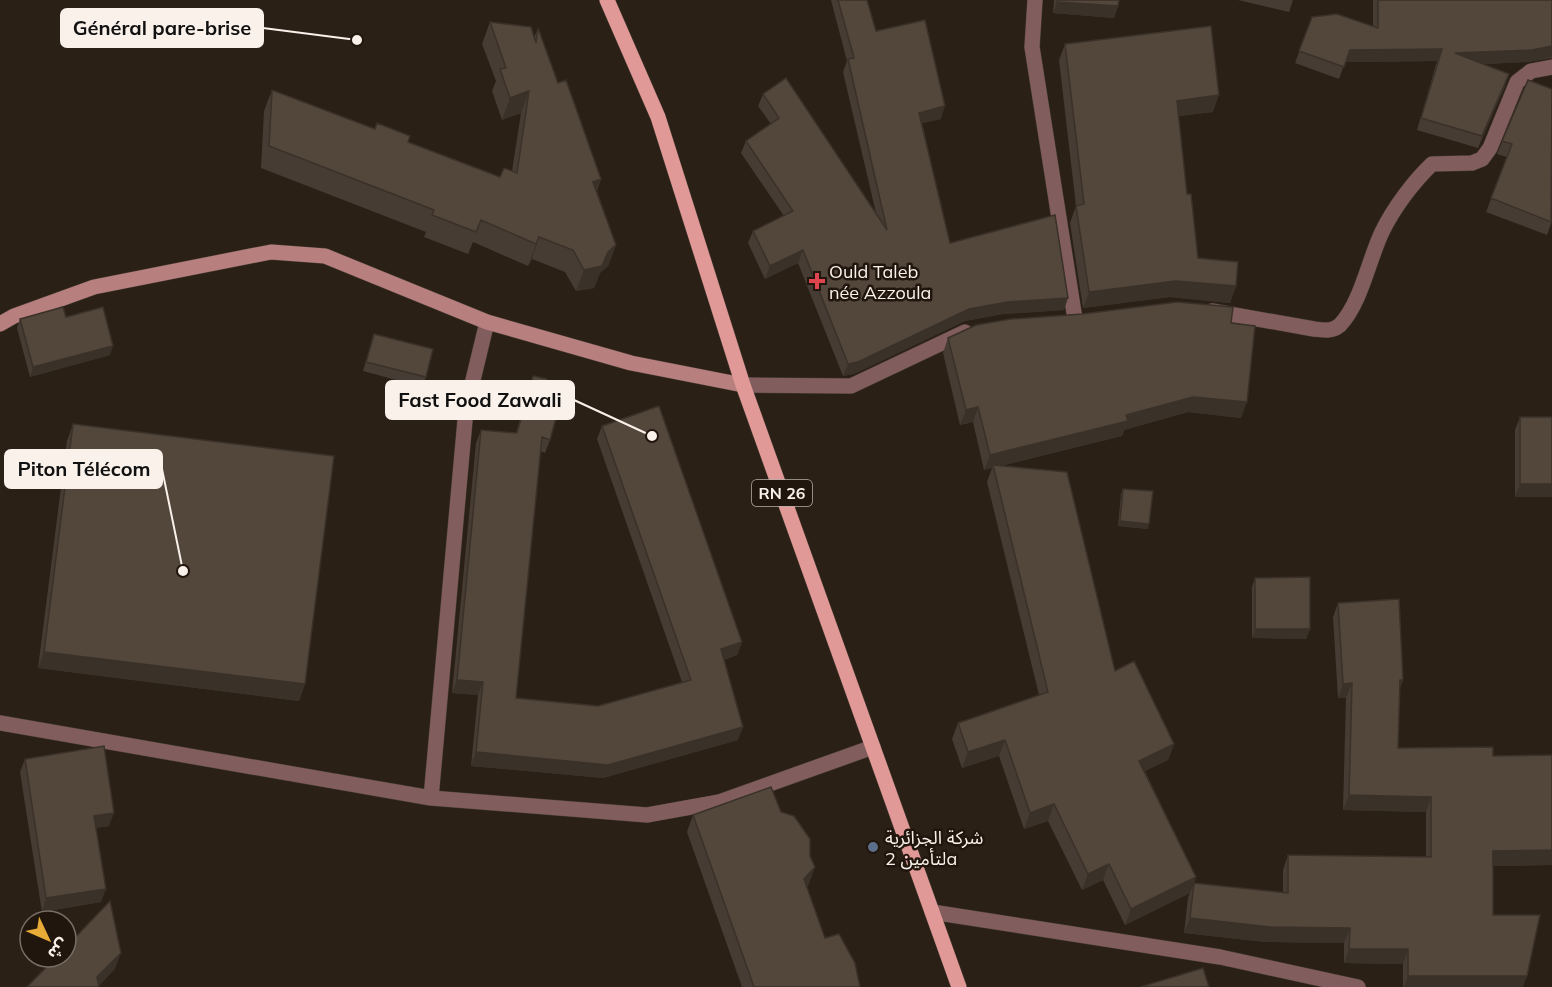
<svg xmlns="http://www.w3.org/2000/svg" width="1552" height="987" viewBox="0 0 1552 987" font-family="Mulish,'Noto Sans Arabic',sans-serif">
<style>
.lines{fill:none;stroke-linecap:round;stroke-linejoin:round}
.street-casing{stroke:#483d34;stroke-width:16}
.secondary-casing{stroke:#483d34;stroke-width:16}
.primary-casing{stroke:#483d34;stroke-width:16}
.street{stroke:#815e5d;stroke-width:15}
.secondary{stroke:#b77f7e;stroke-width:15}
.primary{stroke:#e19997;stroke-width:15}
.wall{fill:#473c33}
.shaded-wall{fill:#3a3129}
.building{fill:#53463b;stroke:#3a3129;stroke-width:1.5}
.health-dot{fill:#e0444e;stroke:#21160d;stroke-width:2}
.service-dot{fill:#5c6f8a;stroke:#21160d;stroke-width:2}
.labels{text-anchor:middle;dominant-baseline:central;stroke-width:5;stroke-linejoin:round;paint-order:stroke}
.shield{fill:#21160d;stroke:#b8afa8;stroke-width:1.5}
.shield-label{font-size:16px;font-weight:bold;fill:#f9f1ea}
.poi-label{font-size:18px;fill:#f9f1ea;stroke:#21160d;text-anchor:start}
.leader{fill:none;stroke:#f9f1ea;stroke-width:2}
.callout-dot{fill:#f9f1ea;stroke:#21160d;stroke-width:2}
.callout{fill:#f9f1ea;stroke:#f9f1ea;stroke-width:2}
.callout-label{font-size:20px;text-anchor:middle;font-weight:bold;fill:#111}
</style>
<rect width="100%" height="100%" fill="#2b2016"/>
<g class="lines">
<!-- street casing -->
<g class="street-casing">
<path id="street" d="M1035,0L1032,47L1075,319
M1212,311L1314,329C1324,330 1332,332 1340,325C1361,303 1369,259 1382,232C1393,209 1413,182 1432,164L1472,163L1482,159L1490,148L1517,82L1531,71L1552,67
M743,385L851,386L965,332
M0,723L431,798L647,815L719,802L873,747
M431,798L466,409L487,322
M932,912L1220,957L1358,987"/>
</g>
<!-- secondary casing -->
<g class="secondary-casing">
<path id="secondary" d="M0,324L14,316L94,287L271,252L325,256L487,322L631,363L743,385"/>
</g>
<!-- primary casing -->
<g class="primary-casing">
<path id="primary" d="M607,0L658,117L743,385L959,987"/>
</g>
<!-- street -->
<use href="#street" class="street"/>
<!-- secondary -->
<use href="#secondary" class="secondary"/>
<!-- primary -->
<use href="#primary" class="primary"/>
</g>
<!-- wall -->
<path class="wall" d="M831,0H867L876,31L941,119L922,123L950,243L1064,310L1003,314L965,321L854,374L843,376L798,263L765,279L748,243L753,231L784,216L741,153L746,141L771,124L758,106L763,94L876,213L843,72L847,61Z
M1054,0H1119L1118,6L1114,18L1053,13Z
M1238,0H1293L1289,12Z
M1373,0H1552V58L1528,62L1483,64L1505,86L1478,148L1417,130L1437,61L1345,62L1339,79L1295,63L1312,17L1373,26Z
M490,22L534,38L538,28L558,83L601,179L597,191L616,245L608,266L600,273L594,288L576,291L565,272L532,259L528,266L473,242L468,254L424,237L426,232L261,168L264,111L272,90L500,177L512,171L521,113L502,120L492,91L496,81L482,44Z
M1065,44L1213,112L1178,116L1187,194L1198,258L1236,286L1230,303L1170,297L1083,308L1070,223L1076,206L1059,60Z
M1528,80L1552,221L1547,235L1486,212L1507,157L1497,154Z
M66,317L110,355L30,377L17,328L20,319Z
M1231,323L1241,418L1188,412L1124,430L1122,436L1000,466L1115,671L1174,744L1168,760L1145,771L1196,877L1194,883L1283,893V870L1288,855L1426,857V812L1343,810L1346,698H1338L1333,617L1338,603L1403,680L1399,691L1398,748L1493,756L1552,755V865L1493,866V915L1523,987H1403V964L1344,963V943L1265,942L1184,933L1188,898L1190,893L1125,925L1103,880L1082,890L1048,821L1024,829L999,756L962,768L952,739L958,723L1039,695L987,482L992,468L984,470L973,422L960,425L943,353L948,338Z
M374,334L426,377L422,387L363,371Z
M533,376L545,408L550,440L545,453L540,451L516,698L598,706L682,682L597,439L602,426L742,642L737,655L724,660L738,740L603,778L471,766L478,695L452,693L476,443L481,430L516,433Z
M1520,417H1552L1515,497V430Z
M73,424L305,684L299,701L38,668L67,441Z
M1123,489L1148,529L1118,526L1121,494Z
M1255,578L1310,629L1306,639L1252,638V587Z
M25,759L109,826L96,828L101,902L42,912L20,772Z
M781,812L809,884L807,887L825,938L860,987H742L687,832L693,815Z"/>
<!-- shaded-wall -->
<path class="shaded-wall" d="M1057,2L1118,6L1114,18L1053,13Z
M1552,46V54L1551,57L1528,62L1451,66L1455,53Z
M1442,49L1437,61L1345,62L1350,50Z
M1509,74L1505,86L1478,148L1482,136Z
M529,91L521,113L502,120L510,98Z
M1219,95L1213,112L1171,117L1177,101Z
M945,106L941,119L915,125L919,113Z
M601,179L593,200V182Z
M539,237L532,259L528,266L536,244Z
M616,245L608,266L600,273L594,288L576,291L584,270Z
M803,250L798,263L765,279L770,266Z
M1176,281L1236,286L1230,303L1170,297L1083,308L1089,292Z
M1068,298L1064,310L1003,314L965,321L854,374L843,376L848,364L969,309L1008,302Z
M113,346L110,355L30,377L33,367Z
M1193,397L1247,402L1241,418L1188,412L1124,430L1122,436L993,468V465L992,468L984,470L990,455Z
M978,407L973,422L960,425L966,410Z
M1520,484H1552V497H1515Z
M1120,521L1149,524L1148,529L1118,526Z
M1255,629H1310L1306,639L1252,638Z
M742,642L737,655L716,662L721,649Z
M44,652L305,684L299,701L38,668Z
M457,680L483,682L478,695L452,693Z
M1400,680H1403L1398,695Z
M1352,683L1346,698H1338L1343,684Z
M743,727L738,740L603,778L471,766L476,752Z
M1005,740L999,756L962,768L968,752Z
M1174,744L1168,760L1133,777L1139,761Z
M1349,795L1431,797L1426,812L1343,810Z
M1054,804L1048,821L1024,829L1030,813Z
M114,813L109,826L90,829L94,816Z
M1552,850V865L1488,866L1493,851Z
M1109,864L1103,880L1082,890L1088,874Z
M815,867L809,884L798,896L804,879Z
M1196,877L1190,893L1125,925L1131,909Z
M106,889L101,902L42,912L46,898Z
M1190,918L1350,928L1344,943L1265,942L1184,933Z
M1349,949H1408L1403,964L1344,963Z
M121,953L115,969L98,987L97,977Z
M1408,976H1527L1523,987H1404Z"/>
<!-- building -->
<path class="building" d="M838,0H867L876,31L925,20L945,106L919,113L950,243L1055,215L1068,298L1008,302L969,309L858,362L848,364L803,250L770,266L753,231L793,211L746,141L779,118L763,94L786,78L887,230L848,59L854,58Z
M1058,0H1119L1118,6L1057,2Z
M1378,0H1552V46L1532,50L1455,53L1509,74L1482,136L1421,118L1442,49L1350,50L1344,67L1299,51L1312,17L1337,14L1378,28Z
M490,22L531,27L536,43L538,28L558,83L566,80L601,179L593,182L616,245L608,252L602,266L584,270L573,250L539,237L536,244L481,220L476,232L432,215L434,210L269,146L272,90L375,129L377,123L410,136L408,142L500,177L504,168L517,173L529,91L510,98L500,69L506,68Z
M1211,26L1219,95L1177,101L1187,194H1191L1198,258L1238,262L1236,286L1176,281L1089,292L1076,206L1084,204L1065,44Z
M1528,80L1552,89L1551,222L1491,198L1512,144L1502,141Z
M1177,302L1233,307L1231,323L1255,326L1247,402L1193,397L1126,415L1128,421L990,455L978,407L966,410L948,338L976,325L1011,319L1082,314Z
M63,307L66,317L103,307L113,346L33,367L20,319Z
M374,334L433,349L426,377L366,362Z
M533,376L547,379L545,408L558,411L550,440L542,437L516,698L598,706L691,680L602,426L659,406L742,642L721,649L743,727L608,765L476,752L483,682L457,680L481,430L517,433Z
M1520,417H1552V484H1520Z
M73,424L334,456L305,684L44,652Z
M993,465L1067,472L1115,671L1134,661L1174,744L1139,761L1196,877L1131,909L1109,864L1088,874L1054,804L1030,813L1005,740L968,752L958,723L1048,692Z
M1123,489L1153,491L1149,524L1120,521Z
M1310,577V629H1255V578Z
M1399,599L1403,680H1400L1398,748L1493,747V756L1552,755V850L1493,851V915H1540L1527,976H1408V949H1349L1350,928L1270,927L1190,918L1194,883L1288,893V855L1431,857V797L1349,795L1352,683L1343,684L1338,603Z
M104,746L114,813L94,816L106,889L46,898L25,759Z
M771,787L781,812L794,816L810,839V856L815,867L804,879L825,938L839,934L855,963L860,987H754L693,815Z
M110,901L121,953L97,977L99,987H27L56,957H66V947Z
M1203,968L1209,987H1140Z"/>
<!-- markers -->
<path class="health-dot" d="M814 272h6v6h6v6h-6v6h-6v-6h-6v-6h6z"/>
<circle class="service-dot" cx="873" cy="847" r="6"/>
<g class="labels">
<!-- shield labels -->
<rect class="shield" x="752" y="480" width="60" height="26" rx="4.5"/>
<g class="shield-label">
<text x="782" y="493">RN 26</text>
</g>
<!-- poi labels -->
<g class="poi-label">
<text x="829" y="271">Ould Taleb<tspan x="829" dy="21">née Azzoula</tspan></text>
<text x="885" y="837">شركة الجزائرية<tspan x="885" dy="21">لتأمين 2a</tspan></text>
</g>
</g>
<!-- callouts -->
<path class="leader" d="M357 40L263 28M652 436L574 400M183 571L162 469"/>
<g class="callout-dot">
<circle cx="357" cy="40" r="6"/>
<circle cx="652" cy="436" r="6"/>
<circle cx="183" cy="571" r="6"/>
</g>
<g class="callout">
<rect x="61" y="9" width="202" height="38" rx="6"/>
<rect x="386" y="381" width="188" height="38" rx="6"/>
<rect x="5" y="450" width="157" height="38" rx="6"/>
</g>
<g class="callout-label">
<text x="162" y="35">Général pare-brise</text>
<text x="480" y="407">Fast Food Zawali</text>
<text x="84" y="476">Piton Télécom</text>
</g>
<!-- north arrow -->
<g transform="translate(48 939) rotate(134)"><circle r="28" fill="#21160d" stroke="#776e65" stroke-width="1.5"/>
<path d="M0-4.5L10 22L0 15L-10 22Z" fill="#e9ab38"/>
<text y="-9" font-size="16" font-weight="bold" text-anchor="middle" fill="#f9f1ea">ش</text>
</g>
</svg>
